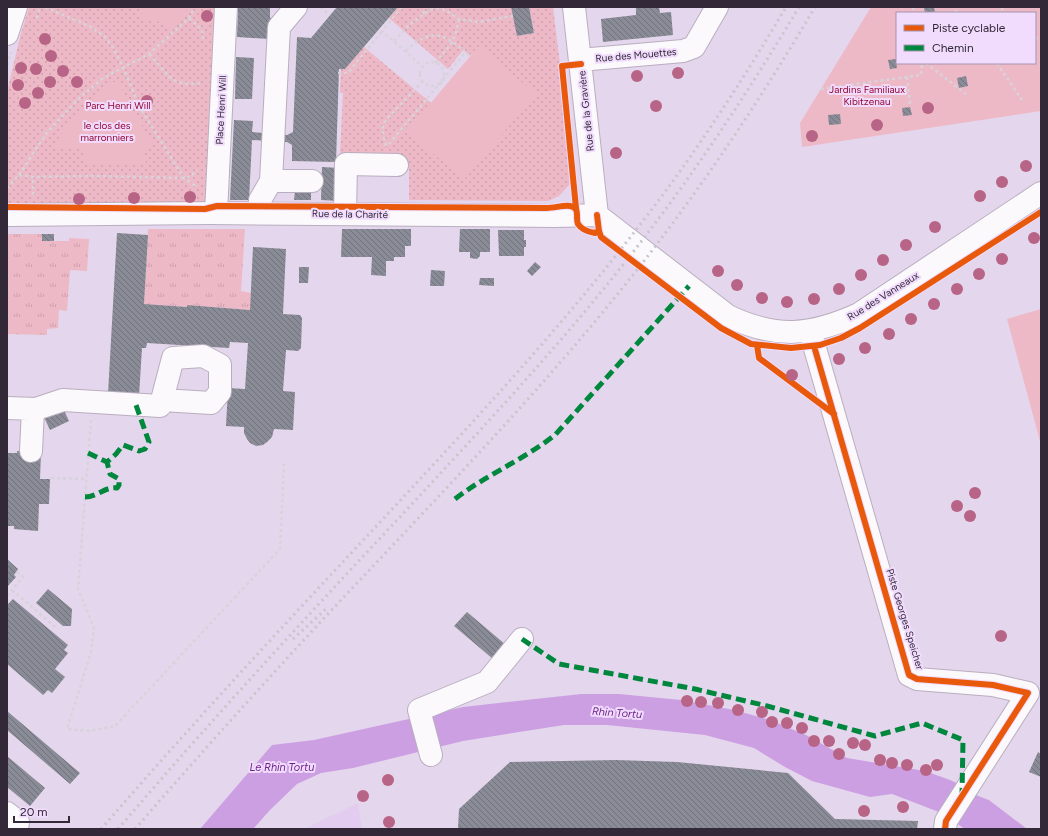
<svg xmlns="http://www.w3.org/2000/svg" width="1048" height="836" viewBox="0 0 1048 836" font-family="Figtree,sans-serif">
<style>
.built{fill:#e2ccef}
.grass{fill:url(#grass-tufts)}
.park{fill:url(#park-dots)}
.garden{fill:#eeb9c7;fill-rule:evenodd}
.water{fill:#cc9fe3}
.building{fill:url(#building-back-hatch)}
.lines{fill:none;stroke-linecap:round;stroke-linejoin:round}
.minor-casing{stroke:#b9aebf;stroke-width:24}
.path{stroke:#d8d3da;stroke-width:2.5;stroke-dasharray:3 3;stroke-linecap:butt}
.minor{stroke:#fbf9fc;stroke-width:22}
.rail{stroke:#c8c4cb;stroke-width:3;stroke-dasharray:2 4;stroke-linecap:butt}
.quiet{stroke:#00873e;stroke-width:5;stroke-dasharray:10 5;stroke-linecap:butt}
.cycleway-casing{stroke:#f1dcfd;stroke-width:8}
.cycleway{stroke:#e8590c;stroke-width:6}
.tree{fill:#b76486}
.labels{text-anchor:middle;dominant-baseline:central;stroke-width:4;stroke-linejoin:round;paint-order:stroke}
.street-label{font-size:10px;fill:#322838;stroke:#f1dcfd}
.park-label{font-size:10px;fill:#930632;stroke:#f1dcfd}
.water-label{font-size:11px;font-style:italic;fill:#6b2289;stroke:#f1dcfd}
</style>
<defs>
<pattern id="grass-tufts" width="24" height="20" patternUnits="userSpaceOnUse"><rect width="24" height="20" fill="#eeb9c7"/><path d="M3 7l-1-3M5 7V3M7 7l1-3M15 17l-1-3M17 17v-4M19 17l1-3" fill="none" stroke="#cd9fac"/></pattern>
<pattern id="park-dots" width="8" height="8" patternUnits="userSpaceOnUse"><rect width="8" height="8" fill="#eeb9c7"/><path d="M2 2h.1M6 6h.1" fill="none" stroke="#cd9fac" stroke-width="1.8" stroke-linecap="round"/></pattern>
<pattern id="building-back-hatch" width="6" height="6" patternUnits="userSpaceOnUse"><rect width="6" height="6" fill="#898c96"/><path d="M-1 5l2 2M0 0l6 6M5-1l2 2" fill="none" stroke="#71727b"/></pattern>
</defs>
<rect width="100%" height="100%" fill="#e4d6ec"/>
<!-- built -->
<path class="built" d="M358,803L362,829H304Z"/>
<!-- grass -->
<path class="grass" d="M148,229H245L241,291L251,293L250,310L188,305L187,307L144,304Z
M7,234H42V241H69V238L89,239L87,271L70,270L67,311L59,310L58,328L47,329V335L7,334Z"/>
<!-- park -->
<path class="park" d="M29,7H221L212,205L7,203V92L20,37Z
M398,7H511L518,36L534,33L529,7H553L560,64L570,184L559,196L548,201L409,200V168L394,154H340L343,93H340L341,69H345L364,47L431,103L407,132L479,46L470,56L463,50L448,69L389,18Z"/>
<!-- garden -->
<path class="garden" d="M143,7H189L181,18L168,29C160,21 151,17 140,20Z
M871,7H1041V111L802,147L800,123ZM897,13H1035V63H897Z
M479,46L536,94L464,180L407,131Z
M113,82H119L130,107L154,145L145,152L146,163H84L83,153L77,148L51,149L72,119Z
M1041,309V445L1007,319Z"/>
<!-- water -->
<path class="water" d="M581,694H619L681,700L734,710L770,720L806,735L847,758L925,771L950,780L969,789L978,796L989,800L1027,829H965L939,812L892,794L870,797L812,781L785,767L754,748L705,735L607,725H564L463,741L353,768L321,773L297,784L270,810L253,829H200L272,745L314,740L463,707Z"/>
<!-- building -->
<path class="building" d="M238,7H270V18H274L269,39L237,37Z
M337,7H398L345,69H339L336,162L292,161V145L287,142L252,140L249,200H230L234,120L253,121L252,132L287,135L293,132L297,37L311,38Z
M511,7H529L534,33L517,36Z
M636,7H659L660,13L671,12L673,35L603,42L601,19L636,15Z
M934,7L935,13H925L924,8Z
M236,57L254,58L252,99H235Z
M896,59L897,68L890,69L888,60Z
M966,76L968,86L959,88L957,78Z
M910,107L912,115L903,116L902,108Z
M840,114L841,124L829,125L828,115Z
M322,167L340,168L339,201L321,200Z
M295,191L311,192V200H294Z
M342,229H411V246H405V257H394V261H386V276L371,275L372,257H341Z
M460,229H490V252H480V256L477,259L470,258V252H459Z
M498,230H524V240H526V247H524V256H499Z
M117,233L148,235L144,304L187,307V305L250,310L253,247L286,249L283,314L300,315L302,318L301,348L298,351L286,350L283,391L295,392L293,430L274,429L272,437L267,442L263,445L256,446L250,443L247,439L244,433V427L226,426L228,388L245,389L248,343L230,342L229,348L147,343L146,348H142L139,396L108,394Z
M42,234H54V241H42Z
M535,262L541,267L532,276L527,271Z
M299,267H309L308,283H299Z
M431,270L445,271L444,286H430Z
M480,278H494V286L479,285Z
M62,406L69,421L50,430L43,415Z
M17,451L41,452L40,479H50L49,504H39L38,531L14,529V526H7V453H17Z
M7,559L18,569L14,575L16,577L7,587Z
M48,589L72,609L71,626H63L36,603Z
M13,599L68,645L64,650L68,653L55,669L65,677L52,693L48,690L43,695L7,664V605Z
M467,612L506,645L493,659L454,626Z
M7,711L80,773L70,784L7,730Z
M1038,752L1041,754V777L1029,772Z
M7,756L45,788L30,806L7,787Z
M616,760L677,762L788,773L835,819L918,821L917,829H458L459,809L510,762Z"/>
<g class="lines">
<!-- minor casing -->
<g class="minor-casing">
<path id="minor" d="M574,7L597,215
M7,34L16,7
M580,60L683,51L694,47L717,7
M271,181H312
M216,213L226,7
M259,213L260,200L271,181L279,27L296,7
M345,214L346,164L397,165
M7,215L209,213L554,216L597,215
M597,215L728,316C776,339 811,336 859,314L1041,193
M810,331L909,675L917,679L993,685L1028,693L962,796L946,821L945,829
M7,408L36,409L63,400L160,406L162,400L173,358L203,356L220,365V392L211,403L162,400
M31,451L33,409
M431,755L419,710L487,682L522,639
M7,813L18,822L17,829"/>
</g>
<!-- path -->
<path class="path" d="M45,7L91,27L105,37L114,49L123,67L139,106L184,178L197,187
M320,7L330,15
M402,7L382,31L423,67
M913,7L914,13
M1002,7L1003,13
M956,13V7
M423,14L426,7
M37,18L40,7
M189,18L202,30L203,39
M1035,37L1041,40
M394,41L410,24L430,10L438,8L447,11L459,19L478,22L513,16
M406,51C432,25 446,35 470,56
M149,54C170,75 168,87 203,83
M420 74a12 12 0 1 1 24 0a12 12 0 1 1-24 0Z
M435,63C449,47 456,40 459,19
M926,63L966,94
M997,63L1022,100
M7,65L11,52
M338,73H348L382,31
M907,77L910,104
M440,82L444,87
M821,89L921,75L922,63
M389,144L466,52
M386,146L382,129L386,120L423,81
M19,175L33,177L91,176L184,178L191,176L197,170
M7,188L19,175L45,135L77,100L103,78L149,54L189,18L195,7
M33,195V177
M91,420L78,589L94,628L91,652L67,729L88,731L115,726L280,549L284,464
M51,478L86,479
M12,590L55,627
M7,596L23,577L16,571"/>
<!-- minor -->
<use href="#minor" class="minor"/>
<!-- rail -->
<path class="rail" d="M293,639L327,608
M101,829C188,729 278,631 369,534C462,434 556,334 639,226C693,157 741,83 786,7
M118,829C209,723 303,620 399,518C485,425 573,332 650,230C704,159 753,84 799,7
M135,829C214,738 294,649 377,562C455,479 534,396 607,307C685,213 753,112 815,7"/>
<!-- quiet -->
<path class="quiet" d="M88,453L107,462L116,454L123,445L139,451L145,449L149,442L136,405
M85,497C97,497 106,486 117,488L119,485V479L110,474L107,462
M455,499C486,475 523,460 555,435L689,286
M522,639L559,664L695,689L767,706L875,736L922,723L963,740L962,794"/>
<!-- cycleway casing -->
<g class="cycleway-casing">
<path id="cycleway" d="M7,207L205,209L217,206L547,208C554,208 564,205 570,206C581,208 575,217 578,224C581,229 589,232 595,233L599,231
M576,208L562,66L581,64
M597,215L599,231L601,237L721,328L751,344L791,348L820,345L841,338L860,328L1041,212
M757,345L759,358L834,414
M814,346L909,675L917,679L993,685L1028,693L962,796L946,821L945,829"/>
</g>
<!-- cycleway -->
<use href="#cycleway" class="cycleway"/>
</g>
<!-- trees -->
<g class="tree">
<circle cx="207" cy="16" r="6"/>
<circle cx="45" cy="39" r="6"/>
<circle cx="51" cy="56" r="6"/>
<circle cx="21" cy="68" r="6"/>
<circle cx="36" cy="69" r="6"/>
<circle cx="63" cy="71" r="6"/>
<circle cx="678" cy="73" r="6"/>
<circle cx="637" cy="76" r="6"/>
<circle cx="50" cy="82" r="6"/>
<circle cx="77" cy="82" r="6"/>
<circle cx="18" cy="85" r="6"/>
<circle cx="38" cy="93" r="6"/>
<circle cx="147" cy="101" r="6"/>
<circle cx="25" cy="103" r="6"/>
<circle cx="656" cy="106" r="6"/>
<circle cx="928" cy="108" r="6"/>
<circle cx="877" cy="125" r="6"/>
<circle cx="812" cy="136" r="6"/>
<circle cx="616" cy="153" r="6"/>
<circle cx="1026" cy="166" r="6"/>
<circle cx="1002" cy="182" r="6"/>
<circle cx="980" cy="196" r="6"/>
<circle cx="190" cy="197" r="6"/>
<circle cx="134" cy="198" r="6"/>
<circle cx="79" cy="199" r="6"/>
<circle cx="935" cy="227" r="6"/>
<circle cx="1034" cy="238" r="6"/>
<circle cx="906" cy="245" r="6"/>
<circle cx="1002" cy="259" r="6"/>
<circle cx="883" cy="260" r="6"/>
<circle cx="718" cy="271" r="6"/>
<circle cx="979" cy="274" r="6"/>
<circle cx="861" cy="275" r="6"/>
<circle cx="737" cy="285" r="6"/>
<circle cx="839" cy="289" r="6"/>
<circle cx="957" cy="289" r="6"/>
<circle cx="762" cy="298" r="6"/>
<circle cx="814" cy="299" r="6"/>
<circle cx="787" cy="302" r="6"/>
<circle cx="934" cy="304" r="6"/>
<circle cx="911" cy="319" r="6"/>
<circle cx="889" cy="334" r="6"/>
<circle cx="865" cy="348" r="6"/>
<circle cx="839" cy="359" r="6"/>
<circle cx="792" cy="375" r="6"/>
<circle cx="975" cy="493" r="6"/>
<circle cx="957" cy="506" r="6"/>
<circle cx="970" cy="516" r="6"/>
<circle cx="1001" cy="636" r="6"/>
<circle cx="687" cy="701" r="6"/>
<circle cx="701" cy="702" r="6"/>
<circle cx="718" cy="703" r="6"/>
<circle cx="738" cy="710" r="6"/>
<circle cx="762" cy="712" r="6"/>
<circle cx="772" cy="722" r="6"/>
<circle cx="787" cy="723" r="6"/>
<circle cx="802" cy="728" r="6"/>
<circle cx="814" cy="741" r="6"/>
<circle cx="829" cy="741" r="6"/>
<circle cx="853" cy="743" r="6"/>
<circle cx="865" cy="745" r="6"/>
<circle cx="839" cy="754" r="6"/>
<circle cx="880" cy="760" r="6"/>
<circle cx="892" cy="763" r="6"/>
<circle cx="907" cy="765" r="6"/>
<circle cx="937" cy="765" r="6"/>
<circle cx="926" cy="770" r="6"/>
<circle cx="388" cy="780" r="6"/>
<circle cx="363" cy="796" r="6"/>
<circle cx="903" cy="807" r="6"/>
<circle cx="864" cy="811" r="6"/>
<circle cx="389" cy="822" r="6"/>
</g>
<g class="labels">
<!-- street labels -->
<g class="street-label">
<text transform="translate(636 55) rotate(-5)">Rue des Mouettes</text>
<text transform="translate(221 110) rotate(-87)">Place Henri Will</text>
<text transform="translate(586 111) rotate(-96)">Rue de la Gravière</text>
<text transform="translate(350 214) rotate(1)">Rue de la Charité</text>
<text transform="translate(883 296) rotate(-32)">Rue des Vanneaux</text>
<text transform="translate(905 619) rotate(73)">Piste Georges Speicher</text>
</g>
<!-- park labels -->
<g class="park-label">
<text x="867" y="89">Jardins Familiaux<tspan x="867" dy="12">Kibitzenau</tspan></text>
<text x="118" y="105">Parc Henri Will</text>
<text x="107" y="125">le clos des<tspan x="107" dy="12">marronniers</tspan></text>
</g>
<!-- water labels -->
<g class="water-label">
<text transform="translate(617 713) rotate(4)">Rhin Tortu</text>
<text x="282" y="767">Le Rhin Tortu</text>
</g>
</g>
<!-- border -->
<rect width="1048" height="836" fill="none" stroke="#322838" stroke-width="16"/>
<!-- legend -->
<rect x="896" y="12" width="140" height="52" fill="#f1dcfd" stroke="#a594ae"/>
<rect x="904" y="25" width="20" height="6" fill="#e8590c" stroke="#a594ae"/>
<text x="932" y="32" font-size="12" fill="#322838">Piste cyclable</text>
<rect x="904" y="45" width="20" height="6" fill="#00873e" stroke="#a594ae"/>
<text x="932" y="52" font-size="12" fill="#322838">Chemin</text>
<!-- scale -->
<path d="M14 816v6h55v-6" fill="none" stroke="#322838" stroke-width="2"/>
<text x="20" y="816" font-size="12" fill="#322838" stroke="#f1dcfd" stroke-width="3" paint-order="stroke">20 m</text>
</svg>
